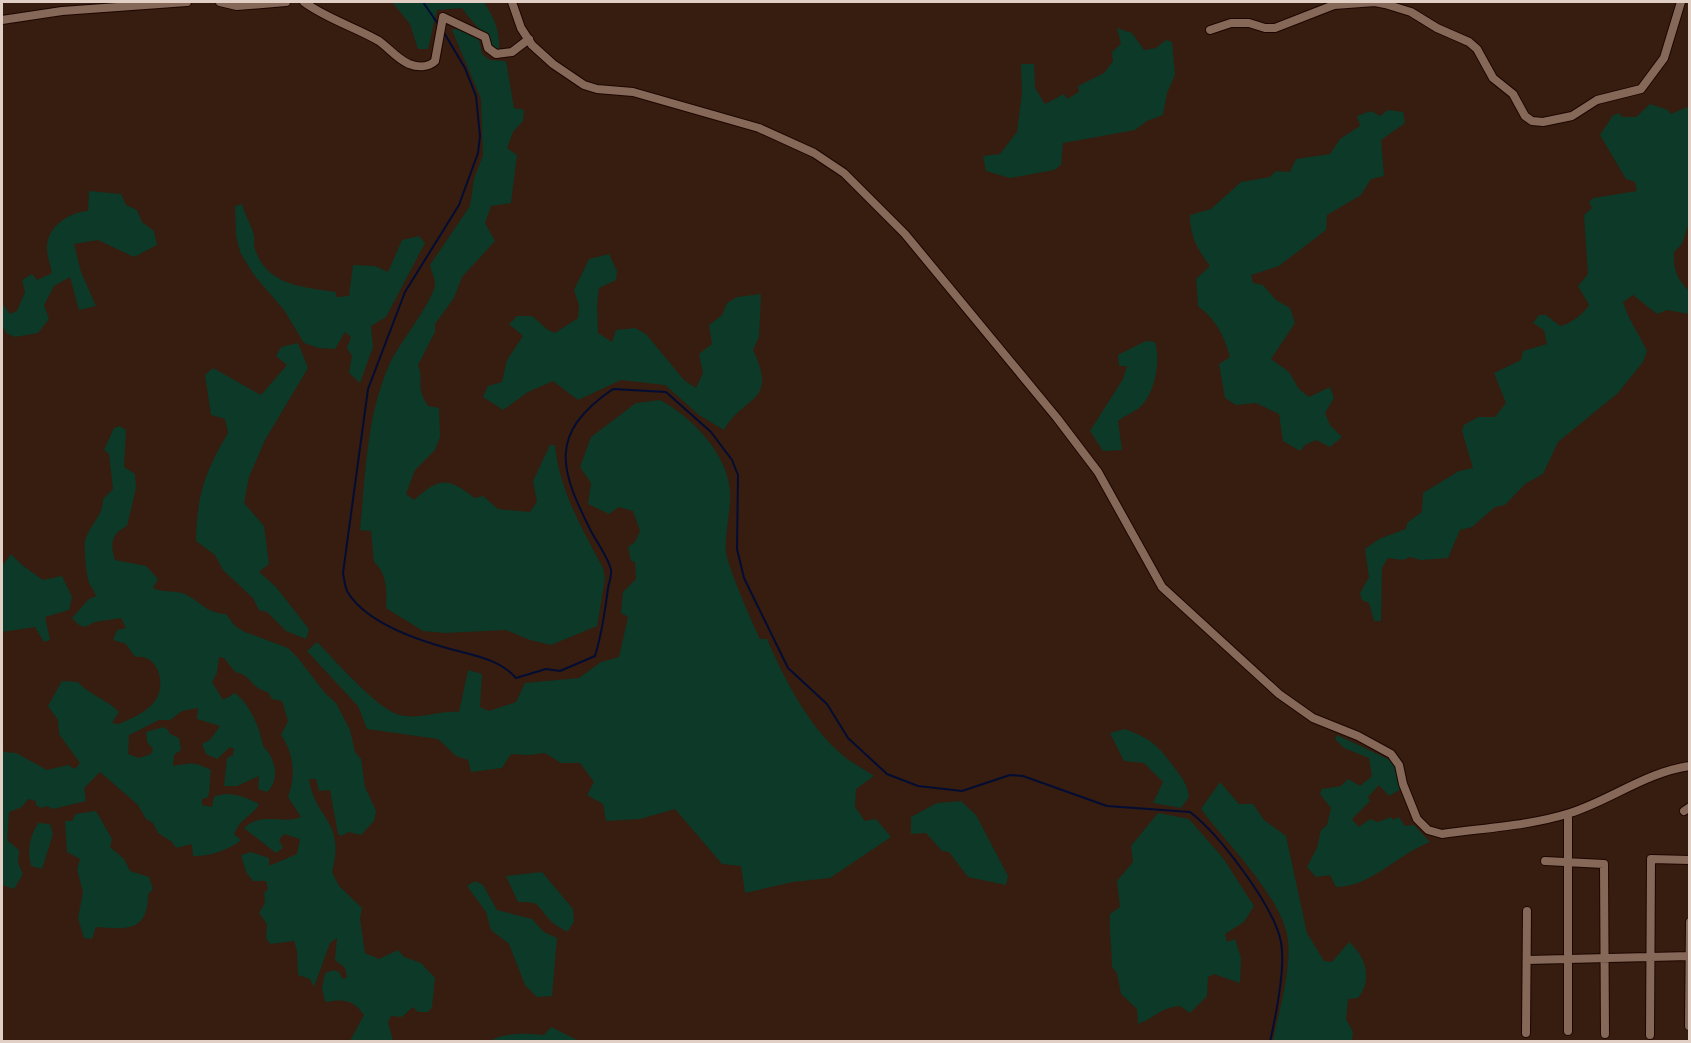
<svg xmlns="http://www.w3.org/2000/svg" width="1691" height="1043" viewBox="0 0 1691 1043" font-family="Georgia,serif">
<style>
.green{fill:#0d3928}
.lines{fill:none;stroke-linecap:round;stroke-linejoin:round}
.stream{stroke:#030d34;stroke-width:2}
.street-casing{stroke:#1d0600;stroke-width:10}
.street{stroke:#866858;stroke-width:8}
</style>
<rect width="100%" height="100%" fill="#361d0f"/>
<!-- green -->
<path class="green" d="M392,2H487L485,4C495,19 500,32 499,50L490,46C484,31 471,22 462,8L437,10L428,49H418L410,24Z
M459,27L479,40L482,54L490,60L506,61L514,108L524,110L523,121L513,132L507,148L517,155L511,203L491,206L485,223L495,241L462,277L454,298L435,324V332L418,365C425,383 414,384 428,406L439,408L440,437L435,450L415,470L406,494L414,500C440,477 447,477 475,498L483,496L498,509L530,512L537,502L533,481L550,445H555C559,489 582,529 603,568L605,579L597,626L551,645L530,640L506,630L445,633L423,631L386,608C387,592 387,573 374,562L371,531L360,530C366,473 366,416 390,363C398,345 436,298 435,283C435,278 431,271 430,265L470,206L474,179L483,155L481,99L452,30Z
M1117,28L1132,33L1144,50L1156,48L1166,40L1172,42L1175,75L1167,93L1163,115L1147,121L1135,130L1063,143L1061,165L1054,170L1010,178L986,171L983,156L1000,154L1017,132L1022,93L1021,64H1034L1035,88L1045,104L1064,94L1067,99L1079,92L1078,86L1104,73L1113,61L1112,52L1121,44Z
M1689,101V223L1682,244L1674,252C1673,269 1677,279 1689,291V314L1667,310L1657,314L1633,295L1623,302C1628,319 1639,334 1647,351L1643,362L1618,393L1558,442L1543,474L1525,484L1505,505L1495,507L1472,527L1460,530L1448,558L1421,560L1410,557L1403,560L1388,558L1382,568L1381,621H1374L1369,603L1362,600L1360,593L1369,577L1365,549L1379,539L1406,529L1407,523L1422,512L1423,493L1459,471L1473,468L1462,431L1464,425L1478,417H1495L1506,403L1494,373L1521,360L1523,351L1547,344L1544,330L1533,323L1539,315H1546L1560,326C1570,324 1584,314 1589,305L1578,286L1588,274L1584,215L1592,208L1589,202L1593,198L1637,191L1635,182L1626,179L1600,135C1604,128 1609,123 1612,116L1619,113L1622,117H1636L1650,104L1668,110L1670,114L1688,107Z
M1388,110L1403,112L1405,123L1381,140L1384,176L1371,179L1361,195L1327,215L1326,230L1279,266L1251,275L1253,283L1263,285L1276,300L1290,308L1295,323L1271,359L1289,372L1299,389L1309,397L1330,387L1334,398L1325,413L1330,425L1342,437L1330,447L1316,440L1305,445L1300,451L1283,441L1279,414L1256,403L1236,405L1225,398L1219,364L1230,357C1224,335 1216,320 1198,306L1196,279L1210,266C1197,249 1190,236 1190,215L1211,209L1241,182L1270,177L1276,171L1290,172L1296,159L1330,154L1340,139L1360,126L1357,116L1371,111L1380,116Z
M89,191L121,194L126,205L137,210L142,222L154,231L157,245L134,257L98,240L74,244L81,272L96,306L79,310L70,277L54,286L44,305L49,319L38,333L15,337L6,333L2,324V303L10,314L17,311L25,292L22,280L32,274L37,280L52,273C51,266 47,257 47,249C46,227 69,212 88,211Z
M242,204C245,216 251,224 254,235C255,239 253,244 255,249C267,286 303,287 336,292V297L349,296L353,265L375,266L388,272L402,240L419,236L425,243L386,317L371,326L373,347L360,383L349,373L352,356L347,348L351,337L345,332L335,349L319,348L304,343L284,310L254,275L240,252L236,235L235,206Z
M609,254L617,271L616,280L599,288L597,305L598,333L612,342L616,330L635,328L646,334L684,380L696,388L703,373L699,354L712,344L709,325L722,315L727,303L737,297L761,294L759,337L753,350C779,404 743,395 724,430L699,415L665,385L621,380L578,400L553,381L528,392L503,410L483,397L488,386L502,382L507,360L523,336L509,324L517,316H532L548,330L555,333L578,318L579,305L574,290L589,259Z
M1146,341L1155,342C1161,361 1155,396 1138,409C1132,413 1124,416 1118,421L1122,450L1103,451L1090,431L1123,379L1127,366H1119L1118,355Z
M298,343L308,368L265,440L249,477L244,503L264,526L269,564L259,572L276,587L309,629L306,639L286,631L267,612L259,610L253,598L223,570L215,555L196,541C197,494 205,472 228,433L225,419L211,415L205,375L213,368L261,395L287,365L276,356L281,347Z
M660,400C692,417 728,454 730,492C731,510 724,538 726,553C729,570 752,622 760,639H767C785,680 806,722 839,752C849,762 863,768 874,776L856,789L855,807L865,821L876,819L891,837L830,878L793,882L745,893L741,866L722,864L675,809L640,819L606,821L603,804L587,795L594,782L580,763H561L545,753L528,755L511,754L502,768L471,772L468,760L456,756L438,739L367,729L358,706L307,651L317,642C334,659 378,710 400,715C420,720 439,710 459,712L468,670L482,674L480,707L489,711L516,702L525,683L579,678L601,662L619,657L628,617L621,613L623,592L636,579L635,562L631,561L628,547L635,542L640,531L633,511L619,507L609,514L588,504L591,483L580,467L591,437L636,403Z
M120,426L126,430L124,467L135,474L136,488L127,526C111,534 110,544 115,560L146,566L158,579L153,588C164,593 171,590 182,593C199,599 206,614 226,614L235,626L245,632L288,648L298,658L325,693L336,703L350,730L355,752L361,759L365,787L376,811L374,821L361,835L349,832L341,836L338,834L330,790L319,791L316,779H309C315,820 346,820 332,872L339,886L362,908L360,919L365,953L379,959L398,950L404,957L421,963L435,978L432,1007L428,1012H418L413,1007L402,1017L391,1016L388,1022L393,1041H350L364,1015C353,999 343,999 325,1002L322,988L325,973L334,970L339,972L343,979L347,977L345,968L335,960L337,938L330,943L314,987L310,979L298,975L297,951L294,941L270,944L266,938L267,924L259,913L265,903L264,893L268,889L266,881H253L246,872L241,855L251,852L269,858V866L297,854L300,839L284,834L279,840L283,848L276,853L244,828C261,811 283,825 301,817L288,797C296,777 294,753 281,735L288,721L282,701L272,699L268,692C251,689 252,675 235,672L224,658L219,657L217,673L212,682L223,700L235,693C250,704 260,728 263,746C275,757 281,780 267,792L258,789L259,776L237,786H224L227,758L233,755L234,749L230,747L217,759L206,754L202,744L210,740L220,726L197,719L198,708L182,711L170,720H159L129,735L128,754L139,758L151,754L153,749L147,742L146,732L163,727L168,730L170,734L179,738L181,750L174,755L173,766C191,763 193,761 211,770C209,779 211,787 208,797L202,799V805L212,807L214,797C229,790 245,797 259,804C254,815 241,817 234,834L241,840C229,850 208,857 193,856L192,844L176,848L172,842L158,833L153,823L146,819L138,805L100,772L84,788L86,801L53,809L47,806L41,808L36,805V801L28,799L22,807L9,812L7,840L19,850L18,863L23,874L14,889L2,885V749L4,752L16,753L47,770L68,765L75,769L80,763L59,734L58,720L48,706L62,681L78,682C89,695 107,699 119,712L112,723L119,724C131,719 147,712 155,701C167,684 158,653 135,657L126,644L113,640L117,630L126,628L121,618L95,622L85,627L79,625L72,618L89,599L96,596C94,589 89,585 88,579C86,573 84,547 85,541C89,525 103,517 103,499L113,489L109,454L104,450L114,428Z
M11,554L22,565L43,580L62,576L72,597L69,610L45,617L50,640L44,642L35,627L2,632V566Z
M1125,729C1155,741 1158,746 1177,771C1184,781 1187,784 1189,797L1181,808L1153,803L1163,782L1144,763L1124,761L1110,733Z
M1337,735L1390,760L1398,771L1401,789L1389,796L1379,785L1368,797L1370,801L1352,819L1359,827L1370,819L1378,822L1391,817L1393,820L1399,817L1405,826L1414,825L1430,842C1398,854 1371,887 1336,887L1330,875L1316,877L1307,867L1317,848L1321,830L1327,825L1331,808L1320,794L1322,789L1341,786L1348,779L1360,786L1372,776L1369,758L1344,748L1335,739Z
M1220,782L1239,804H1253L1264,820L1286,836L1307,933L1324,961L1332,962L1349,942C1366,956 1373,980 1358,998L1348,999L1346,1019L1353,1032L1352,1041H1273C1279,1010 1291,973 1288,940C1283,898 1226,843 1201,809Z
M961,801L976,815L1008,876L1006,885L968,877L949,852L942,851L926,833L911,834V817L937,803Z
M96,811L112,839L110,847L124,859L130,871L149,877L153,889L148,894C148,933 126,929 96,927L92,939L84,938L78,918L83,892L77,869L80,859L67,852L65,821H72L76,814Z
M1158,813L1189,819L1223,858L1254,906L1244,922L1225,934L1227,942L1235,939L1241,958L1240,983L1214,974L1208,977L1207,996L1190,1013L1180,1006C1159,1008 1157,1017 1138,1024L1137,1009L1121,994L1117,973L1112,967C1112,949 1109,933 1110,914L1120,907L1117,881L1133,862L1131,846Z
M38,823L50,824L53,834L42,869L31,866C27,849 30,837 38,823Z
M542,872L573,909L574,922L567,932C562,928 554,925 550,920C537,906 541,901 518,902L506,876Z
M475,881L483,885L497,910L532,919L544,932L557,938L552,996L537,997L525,985L509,944L491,930L486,912L467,886Z
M551,1027L579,1041H490C505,1032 527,1033 544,1035Z"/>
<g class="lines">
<!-- stream -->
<path class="stream" d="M423,2L438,24
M443,31L465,68L476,96L480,136L478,153L459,205L405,292L368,389L343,573C344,579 345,586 347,591C366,624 420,641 454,650C477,656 500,660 516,678L546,669L560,671L595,656C602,633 605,612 608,588C609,583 612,575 611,570C609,559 598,544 592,533C560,470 547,434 613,389L666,392L711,432L732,460L738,475L737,549L744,578L788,668L827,704L848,738L887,774L918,786L962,791L1010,775L1023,776L1107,806L1190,812C1219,834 1274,906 1281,942C1286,968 1276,1015 1270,1042"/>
<!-- street casing -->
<g class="street-casing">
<path id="street" d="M220,2L237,6L286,2
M304,2C327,19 355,27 379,41C389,48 397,59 409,64C417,67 428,68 435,61L443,17L485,37L488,48L496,54L512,52L529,39
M512,2L521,28L532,45L553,64L584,85L597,89L633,92L759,128L814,153L844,173L905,234L1057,418L1098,472L1162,587L1279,694L1313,718L1358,736L1391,754L1399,765L1403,784L1417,819L1428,830L1442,834C1483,828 1529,826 1570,813C1611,800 1646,772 1690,766
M2,20L62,11L187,2
M1210,30L1231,23H1249L1265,28H1275L1334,5L1375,2L1385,4L1411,12L1437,28L1469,42L1477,49L1493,78L1513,94L1525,116L1532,121L1543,122L1572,116L1597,100L1641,89L1664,58L1681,2
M1684,811L1690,807
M1545,861L1604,864L1605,1034
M1527,960L1690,956
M1689,1026L1690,922
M1568,1031V814
M1526,1033L1527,911
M1650,1035L1651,859L1690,860"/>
</g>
<!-- street -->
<use href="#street" class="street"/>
</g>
<!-- border -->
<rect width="1691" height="1043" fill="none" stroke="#e1cfc6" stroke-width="6"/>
</svg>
